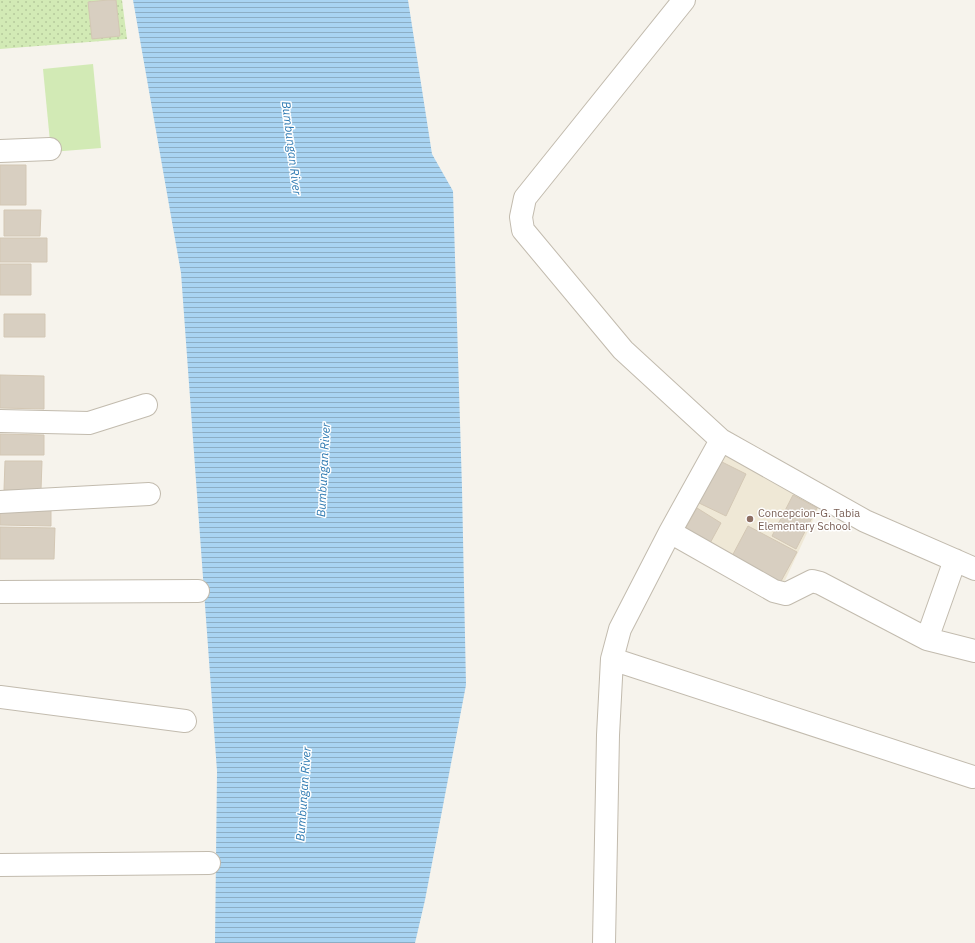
<svg xmlns="http://www.w3.org/2000/svg" width="975" height="943" viewBox="0 0 975 943" font-family="'IBM Plex Sans',sans-serif">
<style>
.education{fill:#efe8d6}
.park{fill:url(#park-dots)}
.pitch{fill:#d2eab5}
.water{fill:url(#water-rules)}
.building{fill:#d8cfc1;stroke:#d3c7b4}
.lines{fill:none;stroke-linecap:round;stroke-linejoin:round}
.minor-casing{stroke:#c2bbae;stroke-width:24}
.minor{stroke:#fff;stroke-width:22}
.education-dot{fill:#8d6e63;stroke:#fff;stroke-width:1.5}
.labels{text-anchor:middle;dominant-baseline:central;stroke-width:3;stroke-linejoin:round;paint-order:stroke}
.education-label{font-size:11px;fill:#785e54;stroke:#fff;text-anchor:start}
.water-label{font-size:12px;font-style:italic;fill:#2e7ab2;stroke:#fff}
</style>
<defs>
<pattern id="park-dots" width="8" height="8" patternUnits="userSpaceOnUse"><rect width="8" height="8" fill="#d2eab5"/><path d="M2 2h.1M6 6h.1" fill="none" stroke="#b6ca9c" stroke-width="1.8" stroke-linecap="round"/></pattern>
<pattern id="water-rules" width="6" height="5" patternUnits="userSpaceOnUse"><rect width="6" height="5" fill="#a9d4f2"/><path d="M0 2.5h6" fill="none" stroke="#8caec5"/></pattern>
</defs>
<rect width="100%" height="100%" fill="#f6f3ec"/>
<!-- education -->
<path class="education" d="M722,452L820,505L782,587L679,533Z"/>
<!-- park -->
<path class="park" d="M0,0H122L127,39L0,49Z"/>
<!-- pitch -->
<path class="pitch" d="M93,64L101,148L51,152L43,69Z"/>
<!-- water -->
<path class="water" d="M133,0H408L432,154L453,191L462,488L466,685L425,900L415,943H215L217,771L181,273Z"/>
<!-- building -->
<path class="building" d="M108,0H116L120,36L92,39L88,2Z
M0,165H26V205H0Z
M4,210H41L40,236H4Z
M0,238H47V262H0Z
M0,264H31V295H0Z
M4,314H45V337H4Z
M0,375L44,376V409L0,408Z
M0,434L44,435V455H0Z
M5,461H42L41,490H4Z
M720,461L746,474L726,516L699,503Z
M793,495L817,508L796,549L772,536Z
M0,503L51,504V526L0,525Z
M697,508L721,523L709,545L684,531Z
M748,526L797,552L780,583L731,558Z
M0,527L55,528L54,559H0Z"/>
<g class="lines">
<!-- minor casing -->
<g class="minor-casing">
<path id="minor" d="M684,0L525,198L521,217L523,230L623,350L721,440L865,521L975,569
M0,151L50,149
M0,421L89,423L146,405
M0,502L149,494
M670,532L774,591L786,594L812,581L820,583L927,639L975,651
M0,592L198,591
M927,639L955,560
M612,659L973,777
M0,697L185,721
M0,865L209,863
M604,943L608,735L612,659L620,629L670,532L721,440"/>
</g>
<!-- minor -->
<use href="#minor" class="minor"/>
</g>
<!-- markers -->
<circle class="education-dot" cx="750" cy="519" r="4"/>
<g class="labels">
<!-- education labels -->
<g class="education-label">
<text x="758" y="513">Concepcion-G. Tabia<tspan x="758" dy="13">Elementary School</tspan></text>
</g>
<!-- water labels -->
<g class="water-label">
<text transform="translate(292 148) rotate(83)">Bumbungan River</text>
<text transform="translate(323 470) rotate(-87)">Bumbungan River</text>
<text transform="translate(303 794) rotate(-86)">Bumbungan River</text>
</g>
</g>
</svg>
